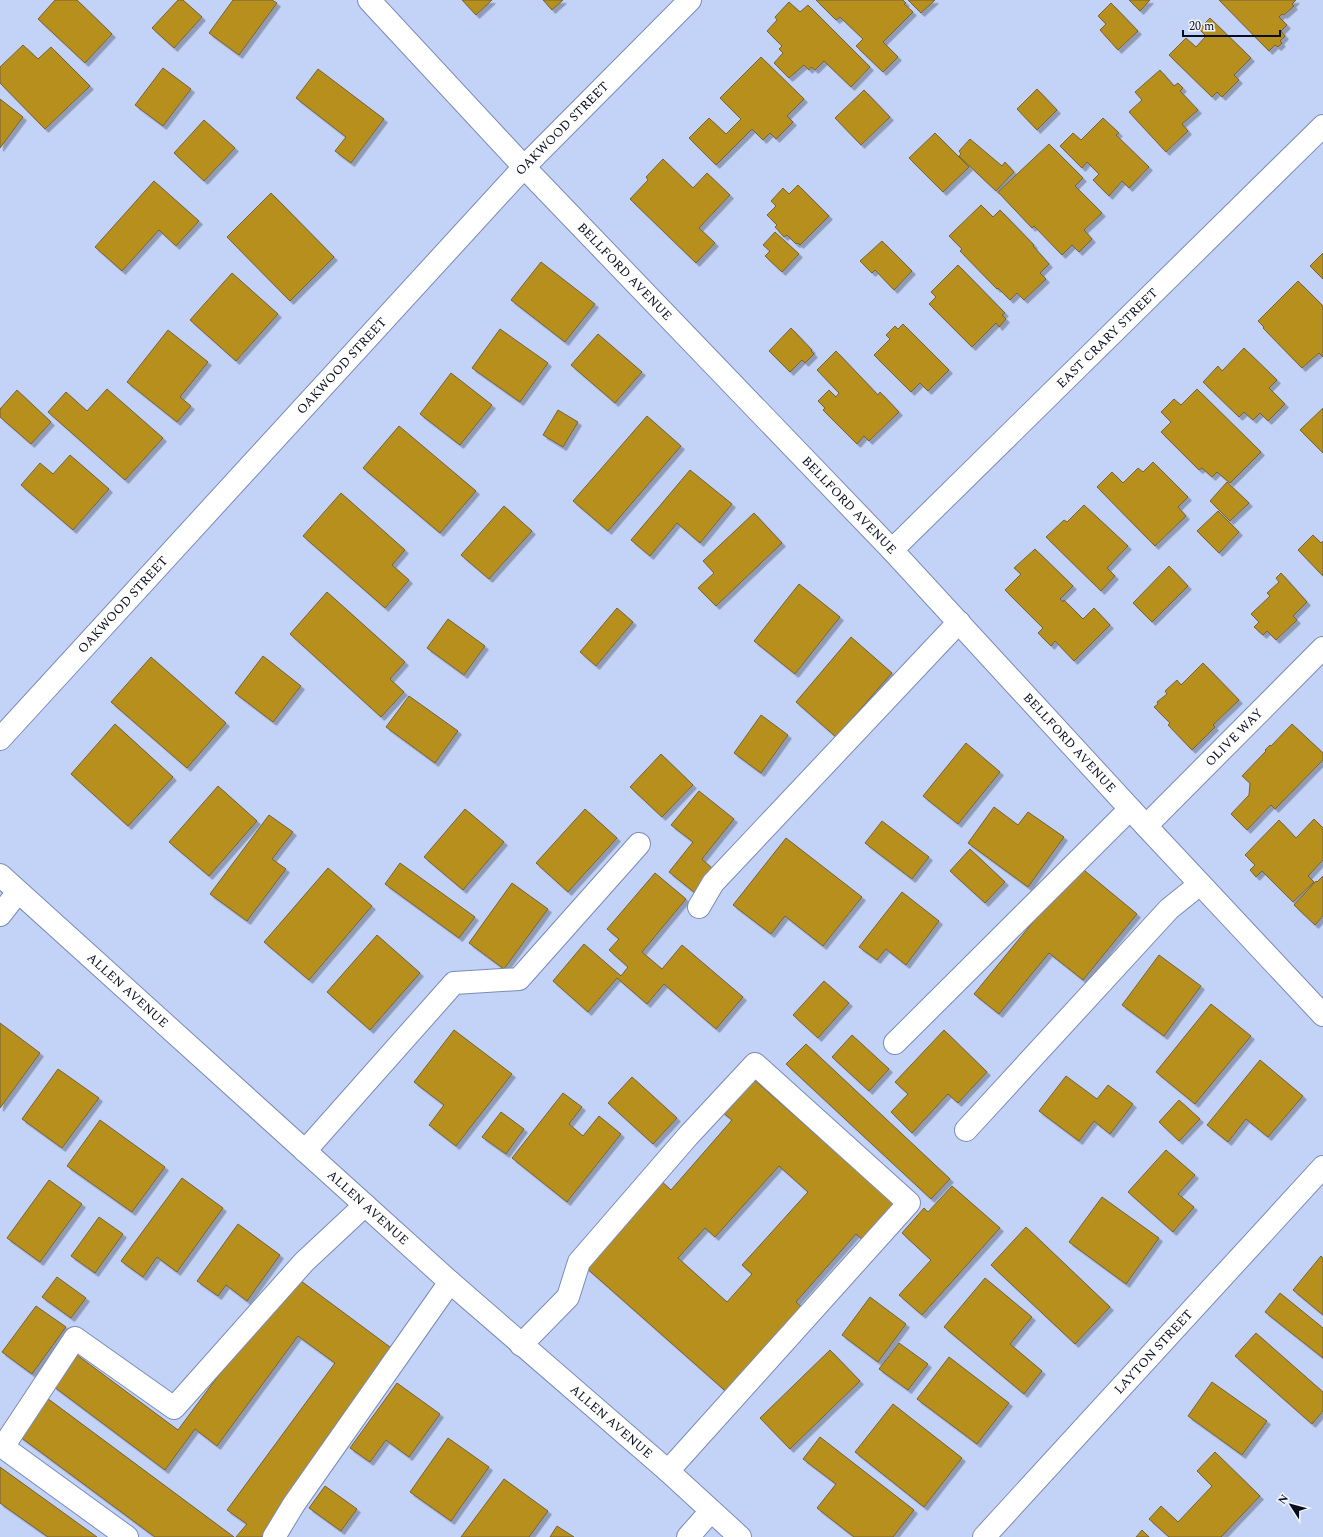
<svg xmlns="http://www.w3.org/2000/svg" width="1323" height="1537" viewBox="0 0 1323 1537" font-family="Spectral,serif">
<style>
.building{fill:#b78f1c;stroke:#776336;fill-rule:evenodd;filter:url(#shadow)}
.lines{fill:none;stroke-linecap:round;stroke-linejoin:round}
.minor-casing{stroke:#7a8cb7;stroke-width:24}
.minor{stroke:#fff;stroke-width:22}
.labels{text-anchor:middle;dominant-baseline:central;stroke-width:3.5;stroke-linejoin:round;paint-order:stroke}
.street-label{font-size:13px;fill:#080e1d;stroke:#eff4fd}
</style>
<defs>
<filter id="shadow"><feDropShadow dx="3.5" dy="3.5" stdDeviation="0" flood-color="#0004"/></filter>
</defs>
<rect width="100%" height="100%" fill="#c3d2f7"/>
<!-- building -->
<path class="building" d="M55,0H77L112,34L85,63L38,19Z
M178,0H183L202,17L174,48L152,28Z
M233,0H272L277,3L239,55L209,33Z
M462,0H492L476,15Z
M543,0H563L552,10Z
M816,0H903L906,3L904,4L913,12L883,42L898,57L883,72L856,46L863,39L840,17L836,20Z
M908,0H935L921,13Z
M1129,0H1150L1140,11Z
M1219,0H1296L1292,4L1294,6L1284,15L1282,14L1279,17L1287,25L1281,31L1285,36L1280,41L1282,43L1278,47L1275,45L1269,51Z
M789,2L800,12L808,5L870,67L851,87L824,61L815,70L811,67L809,70L804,65L789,78L774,63L783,53L779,49L782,46L767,31L777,20L775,17Z
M1111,3L1138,31L1118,50L1100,30L1106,24L1098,16Z
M1210,18L1251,58L1234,75L1239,80L1222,97L1217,92L1212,97L1169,55L1186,38L1196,47L1206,36L1199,29Z
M23,45L38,59L51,47L90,86L45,129L0,83V67Z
M761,57L804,99L787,116L793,122L776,139L770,133L763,140L752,129L716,165L689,138L709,118L726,134L741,119L720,98Z
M163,68L191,89L163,126L135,105Z
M318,69L384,119L351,163L335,151L346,137L296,98Z
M1160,70L1174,86L1178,83L1183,88L1180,91L1198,110L1182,124L1188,131L1166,152L1129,112L1142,100L1135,92Z
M1037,89L1057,110L1037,130L1017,109Z
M864,90L890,117L861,145L835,118Z
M0,99L23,117L0,148Z
M1103,118L1119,133L1116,135L1149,167L1129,188L1122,181L1109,196L1093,180L1099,174L1087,162L1082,168L1060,146L1073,133L1081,140Z
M204,120L235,148L204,181L174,153Z
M935,133L969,167L943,192L909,158Z
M970,139L1002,166L1005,162L1014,172L996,191L959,156L961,154L959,151Z
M1049,144L1083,178L1075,186L1102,213L1084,230L1092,239L1079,252L1072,245L1062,255L1034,226L1032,228L998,192Z
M663,159L693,188L707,173L730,195L699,228L715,243L696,263L630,199L648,180L646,177Z
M154,181L199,221L176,246L159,230L122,271L95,247Z
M798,185L829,216L800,245L798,243L796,244L787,235L784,237L775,227L777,225L767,215L776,206L771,201L783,188L789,194Z
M271,193L334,257L290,301L227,237Z
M981,205L993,217L1000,210L1034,245L1033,246L1049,264L1040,273L1046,279L1024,300L1017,293L1010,300L998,288L997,289L960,251L962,249L949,236Z
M775,232L799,254L782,272L765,256L770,251L763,245Z
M882,241L912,271L894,290L875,270L872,273L860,261Z
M1323,253V279L1310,266Z
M541,262L595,304L565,342L511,300Z
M958,265L1005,313L1002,315L1006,319L999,327L996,323L972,347L929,304L936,297L931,292Z
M232,273L278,314L236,361L190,320Z
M1298,281L1323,306V357L1319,353L1302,368L1263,328L1264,327L1258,321Z
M903,324L949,370L928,391L920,383L911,392L874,355L890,339L886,335L895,326L898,329Z
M791,328L812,350L811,351L814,354L805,363L802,360L790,372L769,351Z
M500,329L548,363L520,402L472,368Z
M168,330L208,362L180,397L191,406L177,422L127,382Z
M598,334L642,372L615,403L571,365Z
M1244,348L1277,380L1269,388L1285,404L1268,421L1260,413L1253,420L1244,412L1239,417L1203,382L1218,366L1222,371Z
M836,351L878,395L880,392L899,412L869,441L864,436L857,444L823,410L825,408L818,401L829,390L836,397L839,393L817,370Z
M451,373L492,405L460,445L420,414Z
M107,389L163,438L125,480L48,412L66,392L87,411Z
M1197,389L1261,452L1230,483L1217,472L1212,477L1202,468L1199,470L1161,432L1171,422L1161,412L1174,399L1181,405Z
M17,390L51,422L31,444L0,417V409Z
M1323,408V453L1300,430Z
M558,410L578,422L563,447L543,435Z
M647,416L681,446L608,531L573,501Z
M399,426L476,491L440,533L363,468Z
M70,455L109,489L73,530L21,485L40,463L53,474Z
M1153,462L1188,497L1178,507L1186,516L1155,546L1097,487L1112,472L1123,483L1138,468L1143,472Z
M690,470L732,504L700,543L677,523L650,556L631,540Z
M1227,482L1249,503L1230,521L1210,501Z
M341,493L405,550L392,565L409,580L385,608L303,536Z
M1084,505L1128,546L1107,568L1115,576L1101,591L1046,537L1064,520L1067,522Z
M504,506L532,531L489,579L461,555Z
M1218,511L1239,532L1219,553L1197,531Z
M754,513L782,543L716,606L698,588L714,573L703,561Z
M1313,535L1321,543L1323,541V576L1298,550Z
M1035,549L1073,586L1060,599L1063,602L1064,600L1083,619L1094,608L1110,625L1074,661L1055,641L1051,646L1038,633L1043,628L1005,590L1021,574L1014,568Z
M1169,566L1188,586L1152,622L1133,603Z
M1281,573L1307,602L1293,616L1297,620L1276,640L1267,631L1263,635L1254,627L1259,622L1251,614L1270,596L1267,593L1279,582L1276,578Z
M799,584L840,617L795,674L754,641Z
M327,592L405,662L390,679L404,692L381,717L290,634Z
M617,608L633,622L596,666L580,652Z
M448,619L485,646L464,675L427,648Z
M851,637L892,673L836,737L796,702Z
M263,656L301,686L273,722L235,693Z
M151,657L226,723L187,768L111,702Z
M1203,663L1239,700L1213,725L1215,727L1192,750L1168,725L1170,723L1154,707L1158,704L1157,702L1167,694L1165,691L1177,680L1181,685Z
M409,696L458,731L435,763L386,727Z
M761,715L788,735L761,773L734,753Z
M115,724L173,777L128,826L71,774Z
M1292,724L1323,753V760L1275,809L1271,805L1247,830L1231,814L1249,795L1250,783L1242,776L1266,751L1265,750L1270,745L1271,746Z
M966,743L1000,772L958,824L923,796Z
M661,754L693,785L662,817L630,787Z
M218,786L257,821L209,876L169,842Z
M699,791L734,819L702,859L714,870L695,893L669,872L693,842L671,825Z
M994,807L1018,825L1028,812L1064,837L1028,887L968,843Z
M465,809L504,842L463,890L424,857Z
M585,809L617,838L568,892L536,863Z
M269,815L293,832L272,859L286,869L247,921L210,894Z
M1314,819L1323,828V860L1308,876L1314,882L1293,902L1262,871L1256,877L1250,870L1255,865L1245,855L1279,820L1296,838Z
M882,821L929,857L912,879L865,843Z
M786,838L862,897L823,946L785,916L771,934L733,905Z
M970,849L1005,882L985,903L950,871Z
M400,863L475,917L459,938L385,884Z
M1079,866L1137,914L1083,980L1049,953L999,1014L974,994Z
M328,868L372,906L309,980L264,942Z
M655,873L686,899L642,952L662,969L682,945L743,997L716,1029L664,984L647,1004L617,978L588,1012L553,981L584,944L621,976L628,967L609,950L619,939L607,929Z
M1323,876V916L1315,925L1294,905L1316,881L1317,882Z
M512,883L548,909L504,969L469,943Z
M902,892L939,921L906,965L886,949L877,960L859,947Z
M377,935L420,973L370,1030L327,992Z
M1159,955L1201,986L1164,1036L1122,1005Z
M824,981L849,1003L818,1038L793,1015Z
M1211,1004L1251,1036L1195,1104L1156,1072Z
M0,1023L40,1053L0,1108Z
M454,1030L512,1074L456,1146L429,1125L444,1105L414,1082Z
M944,1030L987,1072L958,1103L948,1094L912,1133L891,1112L908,1094L895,1082Z
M852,1035L889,1069L869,1091L832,1057Z
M806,1044L950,1179L931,1199L786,1064Z
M1260,1060L1303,1096L1268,1137L1246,1119L1228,1142L1207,1125Z
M58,1069L99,1098L62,1148L22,1119Z
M1066,1076L1097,1099L1108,1085L1133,1104L1110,1134L1094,1121L1079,1141L1039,1111Z
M632,1077L677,1118L653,1144L608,1103Z
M751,1077L900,1209L869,1245L856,1234L796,1302L805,1310L730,1395L583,1265L659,1179L671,1190L732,1120L721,1111ZM779,1166L808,1192L742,1265L752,1274L727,1302L678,1258L705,1228L715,1237Z
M563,1093L582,1107L569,1124L583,1136L599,1116L621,1134L567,1202L512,1158Z
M1179,1100L1200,1119L1179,1141L1159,1122Z
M501,1112L524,1129L506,1154L482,1137Z
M100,1120L165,1167L132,1212L67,1166Z
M1166,1150L1195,1175L1178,1194L1194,1207L1173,1232L1128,1192Z
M182,1178L223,1208L177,1272L157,1257L143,1277L121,1261Z
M49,1180L82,1204L40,1262L7,1238Z
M952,1186L1000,1228L922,1315L899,1295L931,1260L902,1233L924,1208L928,1212Z
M1102,1197L1159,1238L1126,1284L1069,1242Z
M99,1217L123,1234L95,1273L71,1256Z
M238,1224L280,1255L247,1301L226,1285L218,1296L197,1281Z
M1026,1227L1110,1307L1075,1344L991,1265Z
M1321,1256L1323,1258V1315L1293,1290Z
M293,1275L398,1353L262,1537H236L247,1524L227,1510L335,1363L298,1336L217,1446L195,1429L165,1470L53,1386L77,1355L178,1430Z
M57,1277L86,1298L71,1318L42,1297Z
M985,1278L1032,1317L1010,1344L1042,1371L1024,1394L944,1327Z
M1280,1293L1323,1328V1358L1265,1312Z
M870,1297L906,1324L878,1362L842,1335Z
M36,1306L66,1327L32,1374L2,1352Z
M1256,1333L1323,1392V1411L1312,1424L1235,1356Z
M899,1343L928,1364L908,1390L879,1369Z
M830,1350L860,1381L790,1449L760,1418Z
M949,1357L1009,1403L977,1444L917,1399Z
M1212,1382L1267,1421L1242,1455L1188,1416Z
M397,1383L440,1414L409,1457L386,1440L370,1462L350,1448Z
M47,1398L234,1537H155L19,1436Z
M893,1404L962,1458L924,1507L855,1452Z
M820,1437L914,1510L893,1537H854L817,1508L836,1484L803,1459Z
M448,1438L489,1467L451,1521L410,1492Z
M1215,1452L1260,1496L1221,1537H1169L1149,1519L1161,1506L1178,1522L1212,1486L1197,1471Z
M0,1467L97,1537H48L0,1503Z
M504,1479L548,1511L529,1537H461Z
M325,1486L357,1509L341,1531L309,1508Z
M557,1526L574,1537H550Z
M1142,1530L1149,1537H1136Z"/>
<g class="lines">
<!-- minor casing -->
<g class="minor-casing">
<g id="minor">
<path id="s1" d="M369,0L524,167L892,550L1146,826L1323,1015"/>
<path id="s2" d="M892,550L1323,126"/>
<path id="s3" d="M0,739L524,167L690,0"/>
<path id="s4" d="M1146,826L1323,648"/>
<path id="s5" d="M0,875L450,1282L668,1471L740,1537"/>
<path d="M699,907L713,883L959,622"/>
<path d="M0,915L18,892"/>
<path d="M895,1043L1130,809"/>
<path d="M966,1130L1169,909L1200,884"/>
<path d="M305,1151L454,983L519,979L639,844"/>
<path d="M521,1345L568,1297L579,1262L688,1136L755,1064L909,1203L668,1471"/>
<path d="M127,1537L3,1447L75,1338L174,1408L304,1262L365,1205"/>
<path d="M274,1537L294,1504L450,1282"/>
<path d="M688,1537L711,1511"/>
<path id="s6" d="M984,1537L1323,1167"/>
</g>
</g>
<!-- minor -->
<use href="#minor" class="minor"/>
</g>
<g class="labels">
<!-- street labels -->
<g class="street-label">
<text stroke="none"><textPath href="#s3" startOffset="830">OAKWOOD STREET</textPath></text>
<text stroke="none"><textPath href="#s1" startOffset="373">BELLFORD AVENUE</textPath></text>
<text stroke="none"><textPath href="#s2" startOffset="302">EAST CRARY STREET</textPath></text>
<text stroke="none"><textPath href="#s3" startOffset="506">OAKWOOD STREET</textPath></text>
<text stroke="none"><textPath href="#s1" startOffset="697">BELLFORD AVENUE</textPath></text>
<text stroke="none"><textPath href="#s3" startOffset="182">OAKWOOD STREET</textPath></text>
<text stroke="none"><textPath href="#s4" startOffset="125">OLIVE WAY</textPath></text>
<text stroke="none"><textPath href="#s1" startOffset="1021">BELLFORD AVENUE</textPath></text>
<text stroke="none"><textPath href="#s5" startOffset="172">ALLEN AVENUE</textPath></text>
<text stroke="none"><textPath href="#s5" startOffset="496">ALLEN AVENUE</textPath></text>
<text stroke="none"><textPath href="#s6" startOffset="251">LAYTON STREET</textPath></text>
<text stroke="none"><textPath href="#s5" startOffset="820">ALLEN AVENUE</textPath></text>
</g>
</g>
<!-- north arrow -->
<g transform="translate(1291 1505) rotate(306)" stroke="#eff4fd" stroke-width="3" paint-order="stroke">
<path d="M0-3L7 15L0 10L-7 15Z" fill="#080e1d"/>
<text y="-6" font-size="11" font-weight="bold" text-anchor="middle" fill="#080e1d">N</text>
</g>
<!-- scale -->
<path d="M1183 30v6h97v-6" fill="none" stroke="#080e1d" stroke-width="2"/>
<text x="1189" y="30" font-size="12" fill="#080e1d" stroke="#eff4fd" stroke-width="3" paint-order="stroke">20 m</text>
</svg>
